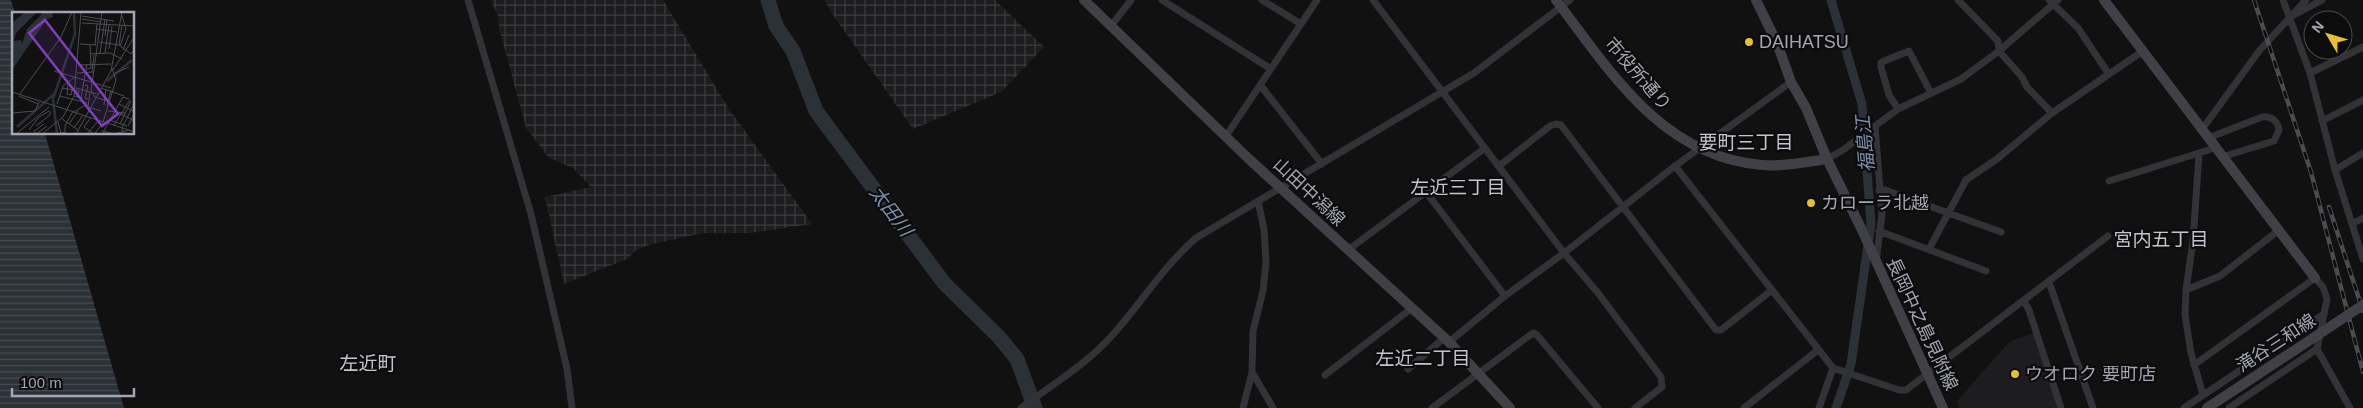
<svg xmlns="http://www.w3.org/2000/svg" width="2363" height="408" viewBox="0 0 2363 408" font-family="Helvetica,'Noto Sans JP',sans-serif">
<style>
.built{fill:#1d1d1f}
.industrial{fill:url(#industrial-grid)}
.water{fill:url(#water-rules)}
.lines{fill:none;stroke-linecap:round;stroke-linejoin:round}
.canal{stroke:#2c3138;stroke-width:9}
.river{stroke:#2c3138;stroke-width:15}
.street{stroke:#323237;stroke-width:7}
.secondary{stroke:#404146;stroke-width:10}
.rail-casing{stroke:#4b4c51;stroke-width:4.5}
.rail{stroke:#0c0c0d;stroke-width:2.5;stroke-dasharray:8;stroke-linecap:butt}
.secondary-bridge{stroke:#404146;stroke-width:10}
.poi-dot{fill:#e5be35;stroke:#0c0c0d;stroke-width:2}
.labels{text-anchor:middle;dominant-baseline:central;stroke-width:4.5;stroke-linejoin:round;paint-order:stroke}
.poi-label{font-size:18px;fill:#a3a6b2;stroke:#0c0c0d;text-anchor:start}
.street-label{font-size:18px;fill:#a3a6b2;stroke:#0c0c0d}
.neighbourhood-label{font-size:19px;fill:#c3c5ce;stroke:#0c0c0d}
.water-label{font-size:19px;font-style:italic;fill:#7b8fab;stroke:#0c0c0d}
.inset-river{fill:none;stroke:#2c3138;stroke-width:2.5}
.inset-road{fill:none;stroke:#4b4d52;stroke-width:1}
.view{fill:#813ebd;fill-opacity:0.15;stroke:#813ebd;stroke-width:2.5}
.inset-edge{fill:none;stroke:#a3a6b2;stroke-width:2.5}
</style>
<defs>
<pattern id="industrial-grid" width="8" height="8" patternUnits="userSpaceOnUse" patternTransform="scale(1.25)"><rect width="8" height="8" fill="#1d1d1f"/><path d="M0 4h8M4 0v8" fill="none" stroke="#3b3b3d"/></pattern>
<pattern id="water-rules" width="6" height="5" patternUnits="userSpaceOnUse" patternTransform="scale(1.25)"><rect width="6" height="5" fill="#2c3138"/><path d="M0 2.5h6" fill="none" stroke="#474c52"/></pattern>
</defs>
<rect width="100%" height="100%" fill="#111112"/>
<!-- built -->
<path class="built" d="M2034,333L2058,408H1960L1957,401L2010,341Z"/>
<!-- industrial -->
<path class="industrial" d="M491,0H663L729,109L812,224L750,233H703L648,245L635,251L627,259L564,284L545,197L591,187L573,168L549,158L526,128L499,28L498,16Z
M825,0H995L1044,47L1001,92L913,129L831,12Z"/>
<!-- water -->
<path class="water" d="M0,0H11L15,14L14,134H45L124,408H0Z"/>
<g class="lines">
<!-- canal -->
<path class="canal" d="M1831,0L1862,104L1871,224L1851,364L1836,408"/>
<!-- river -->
<path class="river" d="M768,0L776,26L793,51L816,111L944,283L999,337L1017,359L1035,408"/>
<!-- street -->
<path class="street" d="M468,0L531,214L567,369L572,408
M1162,0L1271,69
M1262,0L1301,24
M1373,0L1564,253L1598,293L1661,377L1662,387L1635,408
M1958,0L1998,41L1999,51L2022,77L2027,87L2052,113
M2049,0L2078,28L2108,73
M2283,0L2310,73L2335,170L2363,259
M2294,15L2322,0
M1111,26L1131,0
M2310,73L2363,47
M1261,86L1322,164
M1898,109L1889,95L1881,67V63L1884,61L1909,51L1931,93
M2322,121L2363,100
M1875,126L1882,214L1876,262
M2201,128L2206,124L2259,51L2306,0
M1226,136L1317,0
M2208,138L2262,117C2271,116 2278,121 2279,130L2274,141L2222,157
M2199,154L2193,241L2186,290L2185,315L2191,353L2203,395
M1827,159L1843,150L1898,109L1961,79L1999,51L2058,0
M1499,166L1550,126L1556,124L1561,125L1716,330H1721L1772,290
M1675,166L1833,368L1899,390H1906L2108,236
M2335,170L2363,153
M2109,181L2215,148
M1879,190H1885L2001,232
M1426,192L1505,296
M2352,224L2363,218
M1879,231L1986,271
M1929,249L1966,180L1997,159L2052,113L2143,51
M1348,250L1485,148
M2049,282L2093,408
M2186,290L2220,276L2279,230
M2024,301L2029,310L2061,408
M1449,342L1505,296L1564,253L1675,166L1791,82
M2317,349L2350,408
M2194,365L2315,278L2323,287L2327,299L2317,349L2229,408
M1408,369L1444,338
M1252,372L1273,408
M1325,375L1412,308
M1021,408C1053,384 1090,362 1116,331C1143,300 1165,265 1196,238L1474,73L1570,0
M1243,408L1252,372L1253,331L1263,291L1266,263L1264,229L1258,201
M1432,408L1533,333L1537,335L1598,408
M1744,408L1818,350
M1819,408L1833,368
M2184,408L2324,314"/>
<!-- secondary -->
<path class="secondary" d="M1084,0L1250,160L1449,342L1510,408
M1556,0C1611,73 1663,157 1762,165C1784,167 1806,162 1827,159
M1756,0L1777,43L1791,82L1806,108L1827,159L1861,228L1943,408
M2104,0L2315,278
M2207,408L2242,385"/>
<!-- rail casing -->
<g class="rail-casing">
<path id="rail" d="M2254,0L2311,172L2363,372
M2329,207L2363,311"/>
</g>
<!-- rail -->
<use href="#rail" class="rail"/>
<!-- secondary-bridge -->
<path class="secondary-bridge" d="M2242,385L2363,305"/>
</g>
<!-- markers -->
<g class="poi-dot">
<circle cx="1749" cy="42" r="5"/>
<circle cx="1811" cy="203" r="5"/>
<circle cx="2015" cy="374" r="5"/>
</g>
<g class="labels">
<!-- poi labels -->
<g class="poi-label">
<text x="1759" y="42">DAIHATSU</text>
<text x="1821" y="203">カローラ北越</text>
<text x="2025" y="374">ウオロク 要町店</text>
</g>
<!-- street labels -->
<g class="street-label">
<text transform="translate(1638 74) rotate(49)">市役所通り</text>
<text transform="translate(1309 192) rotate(43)">山田中潟線</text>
<text transform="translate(1922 324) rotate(65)">長岡中之島見附線</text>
<text transform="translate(2276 343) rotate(-33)">滝谷三和線</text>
</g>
<!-- neighbourhood labels -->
<g class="neighbourhood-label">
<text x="1746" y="142">要町三丁目</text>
<text x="1458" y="187">左近三丁目</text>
<text x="2161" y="239">宮内五丁目</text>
<text x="1423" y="358">左近二丁目</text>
<text x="368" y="363">左近町</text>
</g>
<!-- water labels -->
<g class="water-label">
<text transform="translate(1865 144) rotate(-95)">福島江</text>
<text transform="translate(891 211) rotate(53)">太田川</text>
</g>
</g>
<!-- overview -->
<g transform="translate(12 12)">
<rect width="122" height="122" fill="#111112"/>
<path d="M13,0H25L4,21L2,29L9,28L10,32L15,17L32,0H40L41,5L35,7L0,58V11Z" fill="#2c3138"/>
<path class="inset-river" d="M95,69L120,48M5,115L42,82M45,122L41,87L63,22L62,0"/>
<path class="inset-road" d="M90,0L79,79L83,85L98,90M70,4L102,9M70,7L89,10M70,11L123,14M84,17L105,20M93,24L95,8M87,30L107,33L119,42L123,36M68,32L84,33M83,33L85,12M107,33L110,13M108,34L114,17L109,1M97,37L100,14M111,38L117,23M88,41L93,7M93,41L97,13M78,42L98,41L110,47M66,53L99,52M75,57L79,56L78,33M101,58L123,24M42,59L99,76M80,60L82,43M65,61L81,60M103,61L117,55M56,71L55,82L59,83L60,77M73,73L76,74L73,86L76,87M50,76L67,79L66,85M64,76L85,82M89,76L112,84M0,80L56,98M78,80L76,95L89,99M8,82L49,25L60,0M7,84L26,92M48,84L75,91M62,84L69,86L75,52M45,92L51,74L63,65M107,92L123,100M92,93L94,77M95,94L99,78M56,98L73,104M96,99L113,101M103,99L123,109M0,101L23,99L27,90M73,104L123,120M79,105L72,115L82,122L91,111M50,107L66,118M97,108L115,114M46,110L49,121L53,120M91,110L104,68L100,56M32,112L22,119L24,122L35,114M57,112L66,99M108,112L119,89M102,113L118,88M24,114L38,103V99M116,114L123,100M62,116L71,103M17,118L26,106L37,99M90,119L102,122L117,118M4,122L37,95M30,122L51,105L62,84L69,0M53,122V114L60,101L75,92M64,122L99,59L110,0M75,122L86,109M90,122L111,85L117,87M111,122L110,116L123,90"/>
<path class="view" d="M33,8L106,102L90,114L17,21Z"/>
<rect width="122" height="122" class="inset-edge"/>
</g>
<!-- north arrow -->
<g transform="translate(2328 35) rotate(308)"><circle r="24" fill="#0c0c0d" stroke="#484a4f"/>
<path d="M0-4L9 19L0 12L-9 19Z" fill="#e5be35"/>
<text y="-8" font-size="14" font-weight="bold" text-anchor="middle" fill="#a3a6b2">N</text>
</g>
<!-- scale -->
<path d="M12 388v8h122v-8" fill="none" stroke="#a3a6b2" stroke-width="2.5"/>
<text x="20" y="388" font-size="15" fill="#a3a6b2" stroke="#0c0c0d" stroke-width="4" paint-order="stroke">100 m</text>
</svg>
